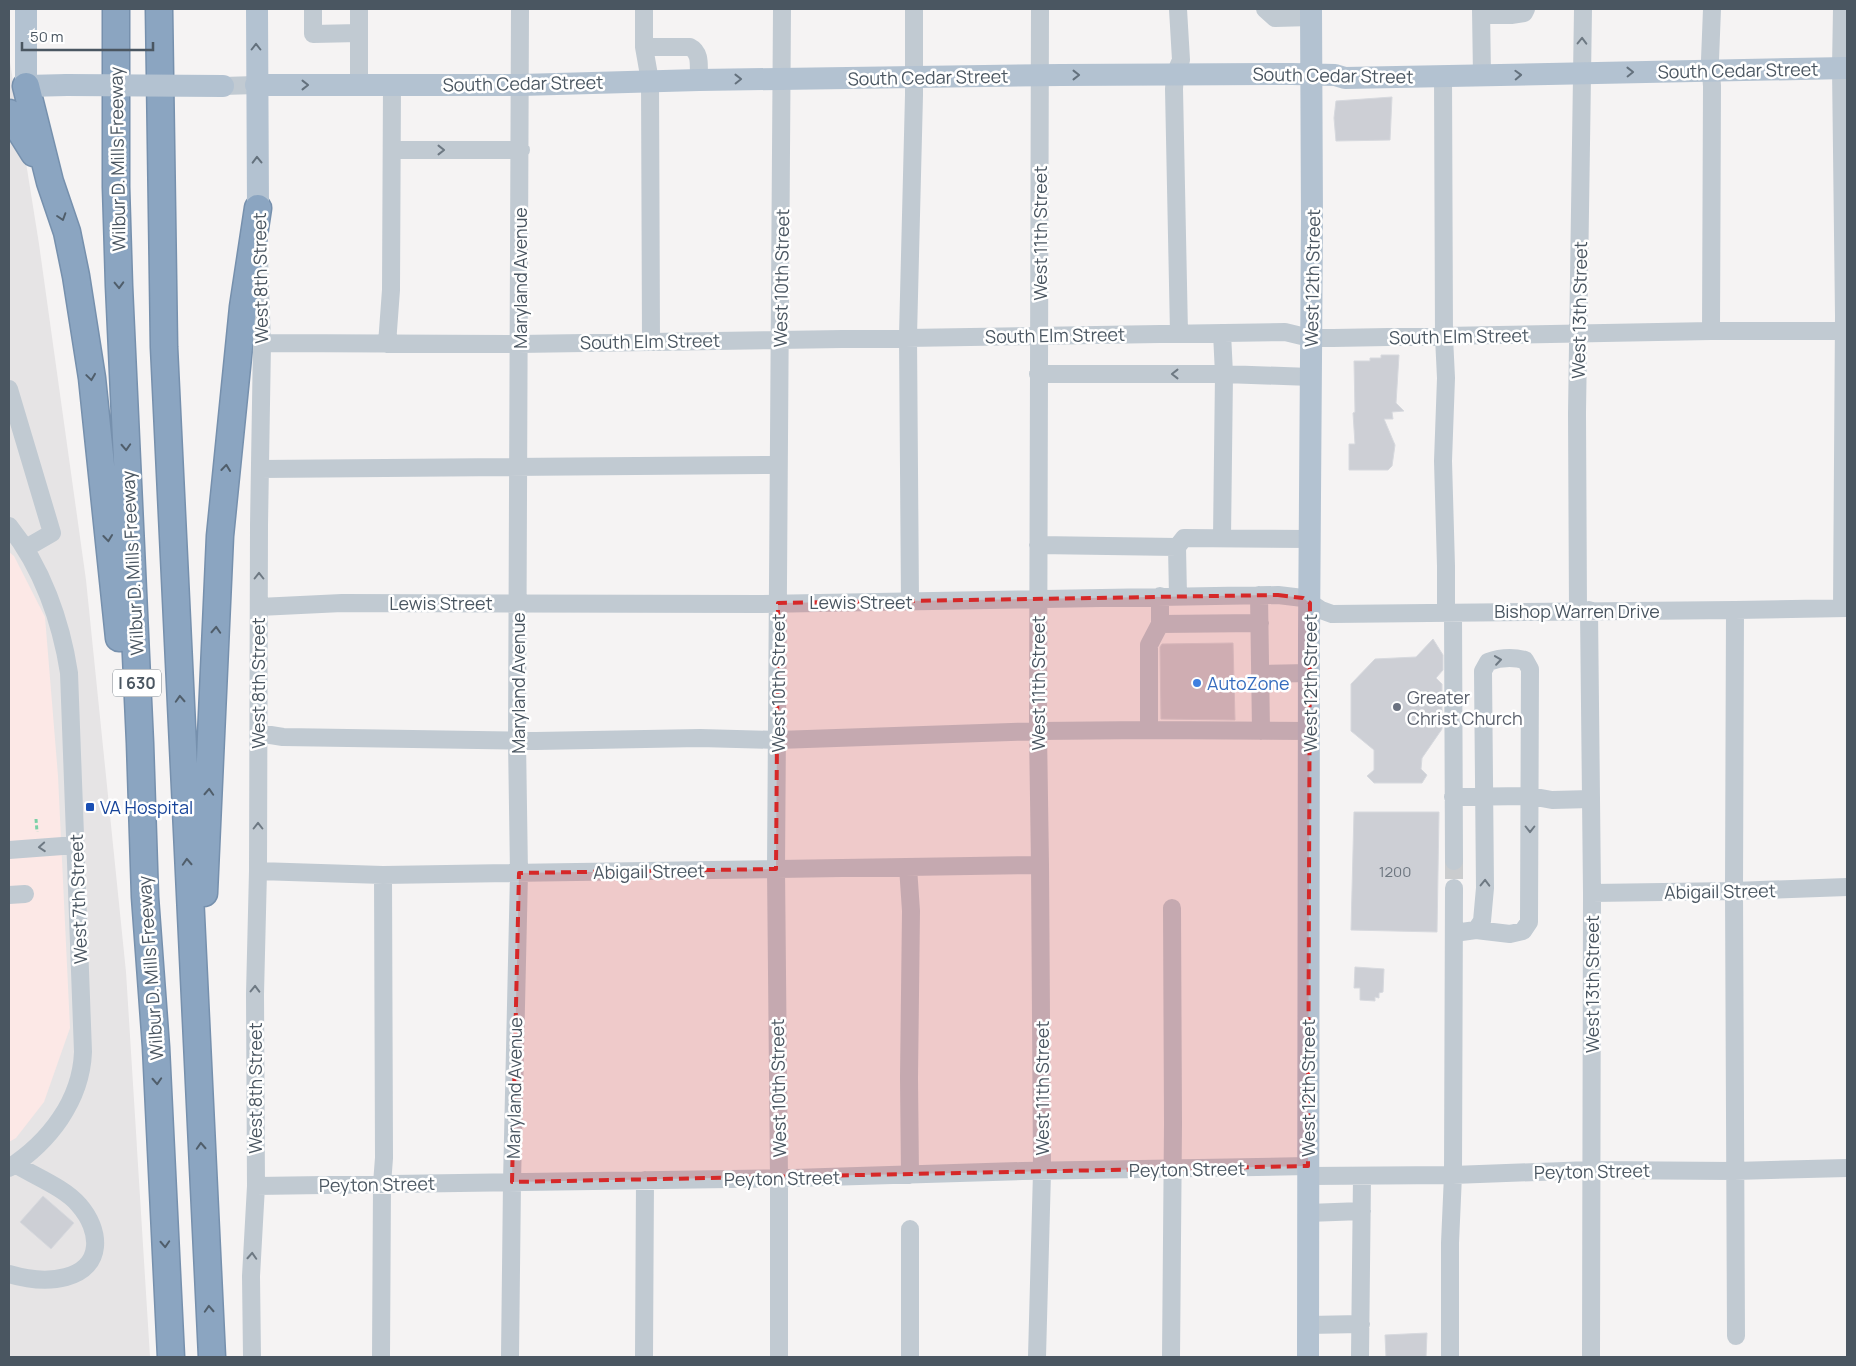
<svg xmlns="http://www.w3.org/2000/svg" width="1856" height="1366" viewBox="0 0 1856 1366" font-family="Manrope,sans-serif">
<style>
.education{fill:#e6e4e5}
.medical{fill:#fce8e6}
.building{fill:#cdcfd5;stroke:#d7d9de}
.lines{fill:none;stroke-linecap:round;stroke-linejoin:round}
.minor-tunnel{stroke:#caccce;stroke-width:18;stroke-dasharray:18 9;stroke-linecap:butt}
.highway-casing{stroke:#7690ad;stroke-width:29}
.path{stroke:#7ad0a6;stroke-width:3;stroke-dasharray:4 2.5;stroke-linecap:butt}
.minor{stroke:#c1cad2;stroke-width:18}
.major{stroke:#b3c2d1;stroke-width:22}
.highway{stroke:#8ba5c1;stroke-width:26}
.major-bridge{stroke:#b3c2d1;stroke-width:22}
.oneway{stroke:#6e7983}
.oneway2{stroke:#64717d}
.oneway3{stroke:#505e6b}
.marked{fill:#d62828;fill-opacity:0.2;stroke:#d62828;stroke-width:4;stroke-dasharray:10 6;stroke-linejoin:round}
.shop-dot{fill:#3f7fe0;stroke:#fff;stroke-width:2}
.worship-dot{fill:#6b7280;stroke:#fff;stroke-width:2}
.transit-dot{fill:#1a4fb4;stroke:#fff;stroke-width:2}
.labels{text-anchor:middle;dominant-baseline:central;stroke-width:5;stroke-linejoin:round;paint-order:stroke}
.number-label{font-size:15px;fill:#6b747e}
.shield{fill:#fff;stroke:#808990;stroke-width:1}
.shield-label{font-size:16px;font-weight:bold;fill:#4a5661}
.street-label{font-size:18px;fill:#4a5661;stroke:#fff}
.shop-label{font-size:18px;fill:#366cbe;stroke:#fff;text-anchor:start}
.worship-label{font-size:18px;fill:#5b616d;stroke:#fff;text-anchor:start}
.transit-label{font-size:18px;fill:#164399;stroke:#fff;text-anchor:start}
</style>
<rect width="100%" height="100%" fill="#f5f3f3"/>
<!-- education -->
<path class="education" d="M9,56L39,244L86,580L126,972L150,1357H9Z"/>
<!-- medical -->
<path class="medical" d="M9,552L14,556L45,617L58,776L70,1028L44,1102L16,1138L9,1142Z"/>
<!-- building -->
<path class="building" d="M1392,97L1390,140L1336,141L1334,118L1336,101Z
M1381,355H1399L1396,403L1404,411L1392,412L1393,419H1384L1395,445L1392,466L1388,470H1349V444H1355L1353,413L1355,412L1354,361H1370V358H1381Z
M1433,639L1443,655V670L1436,678L1442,684V729L1422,758L1421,769L1427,775L1422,783H1374L1367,776L1374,770V750L1351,731V684L1375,659L1416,657Z
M1233,643L1235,720L1161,719L1160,647L1162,644Z
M1354,812H1439L1437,932L1351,930Z
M1355,967L1384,969L1383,992L1379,993V998L1375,997V1001L1360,1000V988H1354Z
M43,1196L74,1223L51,1249L20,1222Z
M1427,1333L1426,1357H1386L1385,1335Z"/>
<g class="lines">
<!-- minor-tunnel -->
<path class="minor-tunnel" d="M1454,861V888"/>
<!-- highway casing -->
<g class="highway-casing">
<path id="highway" d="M116,9V187L119,286L140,743L145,897L156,1047L171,1357
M159,9L164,347L212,1357
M26,86L50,182L67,232L76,276L92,378L119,638
M9,113L34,153
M204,893L220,536L243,307L258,208"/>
</g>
<!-- path -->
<path class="path" d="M36,819L37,832"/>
<!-- minor -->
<path class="minor" d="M313,9V34L359,33
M1178,9L1181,60L1175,74L1174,89L1179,333
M1265,9L1275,18L1311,17
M1481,9L1482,76
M1842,9L1841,68L1844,316L1842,608
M1481,15H1511L1524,13L1526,9
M644,47V9
M1443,76L1444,337L1446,378L1443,461L1446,566V612
M359,85V9
M223,86L256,85
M392,150H521
M1711,331L1712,86L1710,60L1712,9
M1222,333L1224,374L1311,377
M651,341L650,81L644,47H690C702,53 698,68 699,80
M262,343L519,344L1285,332L1310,338H1333L1711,331H1847
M387,344L391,290L392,84
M1038,374H1224L1222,538
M9,389L52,533L26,548
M260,469L778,465
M9,526C42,567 61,621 69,673L83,1052C81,1101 49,1142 9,1168
M1038,545L1177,547
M1259,595L1261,731
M1178,596L1177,547L1184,538L1310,539
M910,602L908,336L914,95V9
M259,607L342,603L762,604L1278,595L1303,598L1321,610L1332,614L1735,610L1847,608
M1589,610L1592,893L1591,1357
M1735,610L1734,891L1736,1336
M1578,611L1577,413L1583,9
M1453,612L1454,861
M1160,624L1260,623
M1260,674L1309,673
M1149,730L1309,731
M258,733L283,737L536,741L700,738L778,740L1038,731L1149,730V645L1160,624V596
M1453,797L1530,796L1552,800L1591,799
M9,850L76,845
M908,867L911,911L909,1078L910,1175
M258,871L383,875L1040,865
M1592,893L1734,891L1847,887
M9,895L25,894
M1454,933L1476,930L1510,934L1523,931L1529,922L1530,669L1525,660C1513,657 1499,658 1488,662L1483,671L1485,888L1482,921L1476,930
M1308,1176L1453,1175L1590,1170L1734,1171L1847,1168
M256,1186L793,1178L1022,1171L1308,1166
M1308,1213L1362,1211
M9,1274C26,1279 48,1282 66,1277C104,1267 101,1230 79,1205C65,1188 34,1176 15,1164
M1308,1325L1361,1324
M252,1357L251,1276L256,1186L255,994L258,871L259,525L262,343L259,258
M381,1357L382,1184L384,1158L383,875
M510,1357L512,1182L519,873L517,741L520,9
M644,1357L645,1180
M779,1357V1178L776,869L782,9
M910,1357V1229
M1037,1357L1042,1172L1040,865L1038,731L1040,9
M1171,1357L1173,1124L1172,908
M1360,1357L1362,1176
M1450,1357V1243L1453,1175L1454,888"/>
<!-- major -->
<path class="major" d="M26,9V86L67,85
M257,9L258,208
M256,85H521L699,80L1061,75L1292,74L1335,75L1345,78L1847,68
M1308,1357L1309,636L1312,220L1311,9"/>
<!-- highway -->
<use href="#highway" class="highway"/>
<!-- major-bridge -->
<path class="major-bridge" d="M67,85L223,86"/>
</g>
<!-- one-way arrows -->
<defs><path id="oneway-chevron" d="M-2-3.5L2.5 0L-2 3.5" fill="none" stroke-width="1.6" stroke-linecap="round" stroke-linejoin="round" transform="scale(1.25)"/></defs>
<g class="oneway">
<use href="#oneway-chevron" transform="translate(1582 41) rotate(-89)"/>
<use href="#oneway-chevron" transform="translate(441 150)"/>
<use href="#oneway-chevron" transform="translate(1175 374) rotate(180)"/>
<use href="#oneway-chevron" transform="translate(259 576) rotate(-90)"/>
<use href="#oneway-chevron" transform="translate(1498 660) rotate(-8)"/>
<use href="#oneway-chevron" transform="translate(258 826) rotate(-90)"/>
<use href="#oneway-chevron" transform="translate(1530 829) rotate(90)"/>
<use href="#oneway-chevron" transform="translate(42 847) rotate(176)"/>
<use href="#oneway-chevron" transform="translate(1485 883) rotate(-89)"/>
<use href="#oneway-chevron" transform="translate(255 989) rotate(-89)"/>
<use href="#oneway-chevron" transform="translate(252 1256) rotate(-87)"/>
</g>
<g class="oneway2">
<use href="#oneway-chevron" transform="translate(256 47) rotate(-90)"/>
<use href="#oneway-chevron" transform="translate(1630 72) rotate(-1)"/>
<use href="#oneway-chevron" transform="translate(1076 75)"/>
<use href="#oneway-chevron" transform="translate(1518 75) rotate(-2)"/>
<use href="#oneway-chevron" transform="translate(738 79) rotate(-1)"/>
<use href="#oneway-chevron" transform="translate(305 85)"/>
<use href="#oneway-chevron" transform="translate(257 160) rotate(-91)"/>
</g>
<g class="oneway3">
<use href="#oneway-chevron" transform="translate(62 217) rotate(72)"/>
<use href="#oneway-chevron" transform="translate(119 285) rotate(88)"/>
<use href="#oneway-chevron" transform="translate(91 377) rotate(82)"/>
<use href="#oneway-chevron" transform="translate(126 447) rotate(87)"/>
<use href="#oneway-chevron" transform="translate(226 468) rotate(-84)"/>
<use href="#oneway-chevron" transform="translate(108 538) rotate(84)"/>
<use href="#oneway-chevron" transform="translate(216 630) rotate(-87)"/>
<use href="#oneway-chevron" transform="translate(180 699) rotate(-93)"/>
<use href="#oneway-chevron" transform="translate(209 792) rotate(-87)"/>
<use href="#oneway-chevron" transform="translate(187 862) rotate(-93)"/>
<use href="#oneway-chevron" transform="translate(157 1081) rotate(87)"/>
<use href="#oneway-chevron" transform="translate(201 1146) rotate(-93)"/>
<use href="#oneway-chevron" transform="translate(165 1244) rotate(87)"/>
<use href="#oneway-chevron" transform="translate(209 1309) rotate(-93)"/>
</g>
<!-- marked area -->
<path class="marked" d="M1278,595L1303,598L1310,603L1308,1166L512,1182L519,873L776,869L778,603Z"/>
<!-- markers -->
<circle class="shop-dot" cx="1197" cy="683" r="5"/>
<circle class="worship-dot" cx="1397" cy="707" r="5"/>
<rect class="transit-dot" x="85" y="802" width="10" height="10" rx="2.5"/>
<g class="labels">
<!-- number labels -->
<g class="number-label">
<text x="1395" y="871">1200</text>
</g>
<!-- shield labels -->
<rect class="shield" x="113" y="669.5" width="48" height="27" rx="4"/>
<g class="shield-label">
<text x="137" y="683">I 630</text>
</g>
<!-- street labels -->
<g class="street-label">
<text transform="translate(1738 70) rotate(-1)">South Cedar Street</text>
<text transform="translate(1333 75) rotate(1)">South Cedar Street</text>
<text transform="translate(928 77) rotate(-1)">South Cedar Street</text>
<text transform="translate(523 83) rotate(-1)">South Cedar Street</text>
<text transform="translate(117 159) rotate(-91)">Wilbur D. Mills Freeway</text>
<text transform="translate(1040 233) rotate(-90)">West 11th Street</text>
<text transform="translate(260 278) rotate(-91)">West 8th Street</text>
<text transform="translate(520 278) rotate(-90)">Maryland Avenue</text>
<text transform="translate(781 278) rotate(-89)">West 10th Street</text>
<text transform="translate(1312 278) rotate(-89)">West 12th Street</text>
<text transform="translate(1579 310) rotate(-89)">West 13th Street</text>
<text transform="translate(1055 335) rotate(-1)">South Elm Street</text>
<text transform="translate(1459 336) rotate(-1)">South Elm Street</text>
<text transform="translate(650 341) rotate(-1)">South Elm Street</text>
<text transform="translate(132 563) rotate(-93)">Wilbur D. Mills Freeway</text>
<text x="861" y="602">Lewis Street</text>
<text x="441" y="603">Lewis Street</text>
<text x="1577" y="611">Bishop Warren Drive</text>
<text transform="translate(258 683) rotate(-90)">West 8th Street</text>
<text transform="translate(518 683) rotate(-90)">Maryland Avenue</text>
<text transform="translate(778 683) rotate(-90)">West 10th Street</text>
<text transform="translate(1038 683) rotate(-90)">West 11th Street</text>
<text transform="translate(1310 683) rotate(-90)">West 12th Street</text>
<text transform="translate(649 871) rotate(-1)">Abigail Street</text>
<text transform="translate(1720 891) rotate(-1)">Abigail Street</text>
<text transform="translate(78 899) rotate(-92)">West 7th Street</text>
<text transform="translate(150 968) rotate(-94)">Wilbur D. Mills Freeway</text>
<text transform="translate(1592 984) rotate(-90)">West 13th Street</text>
<text transform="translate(255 1088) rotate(-90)">West 8th Street</text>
<text transform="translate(514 1088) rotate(-89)">Maryland Avenue</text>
<text transform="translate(778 1088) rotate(-91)">West 10th Street</text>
<text transform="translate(1042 1088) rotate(-90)">West 11th Street</text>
<text transform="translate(1308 1088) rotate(-90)">West 12th Street</text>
<text transform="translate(1187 1169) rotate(-1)">Peyton Street</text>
<text transform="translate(1592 1171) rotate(-1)">Peyton Street</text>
<text transform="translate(782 1178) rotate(-1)">Peyton Street</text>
<text transform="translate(377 1184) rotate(-1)">Peyton Street</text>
</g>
<!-- shop labels -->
<g class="shop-label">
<text x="1207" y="683">AutoZone</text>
</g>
<!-- worship labels -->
<g class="worship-label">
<text x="1407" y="697">Greater<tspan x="1407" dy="21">Christ Church</tspan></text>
</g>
<!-- transit labels -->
<g class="transit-label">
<text x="100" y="807">VA Hospital</text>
</g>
</g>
<!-- border -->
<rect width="1856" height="1366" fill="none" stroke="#4a5661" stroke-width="20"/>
<!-- scale -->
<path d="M22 42v8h131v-8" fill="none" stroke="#4a5661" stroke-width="2.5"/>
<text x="30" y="42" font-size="15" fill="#4a5661" stroke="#ffffff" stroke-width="4" paint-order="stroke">50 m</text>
</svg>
